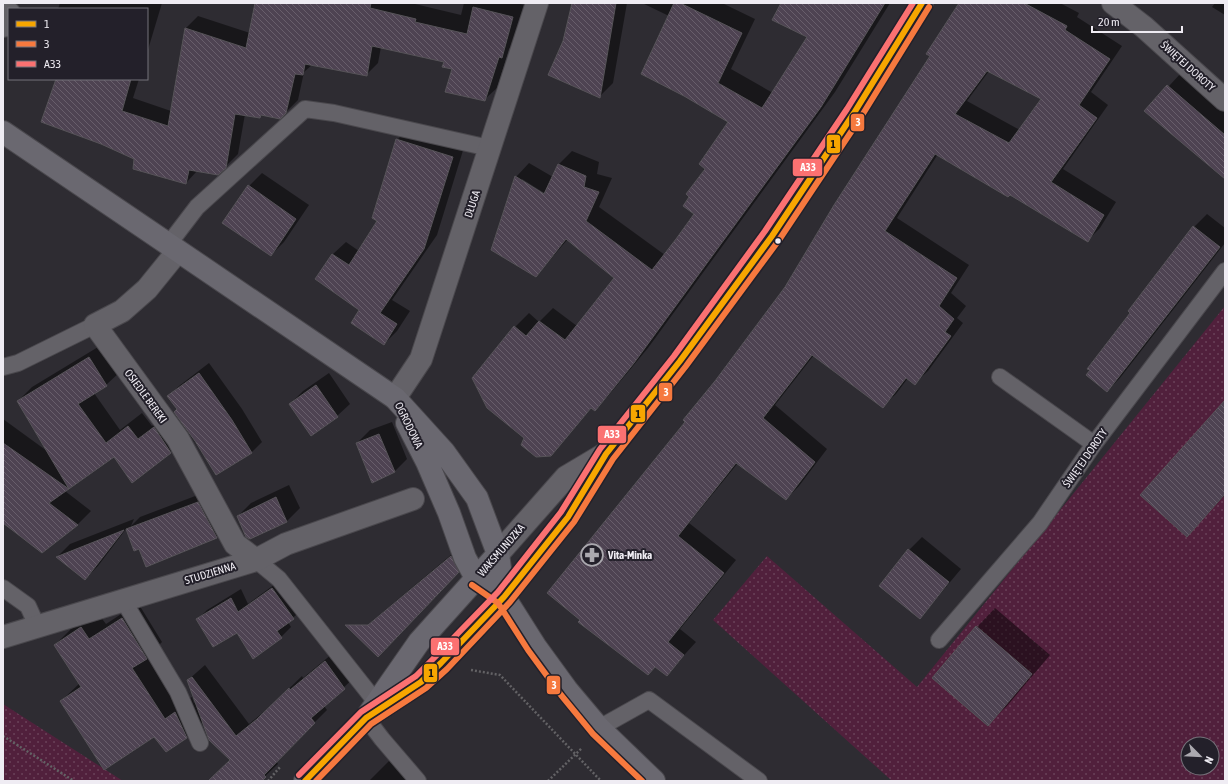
<svg xmlns="http://www.w3.org/2000/svg" width="1228" height="784" viewBox="0 0 1228 784" font-family="'Asap Condensed',sans-serif">
<style>
.grass{fill:url(#grass-dots);fill-rule:evenodd}
.shadow{fill:#0007;fill-rule:evenodd}
.building{fill:url(#building-back-hatch);stroke:#565358;fill-rule:evenodd}
.lines{fill:none;stroke-linecap:round;stroke-linejoin:round}
.lane-casing{stroke:#4a484d;stroke-width:18}
.street-casing{stroke:#4a484d;stroke-width:24}
.secondary-casing{stroke:#4a484d;stroke-width:24}
.path{stroke:#636265;stroke-width:2.5;stroke-dasharray:2 2;stroke-linecap:butt}
.lane{stroke:#646268;stroke-width:16}
.street{stroke:#646268;stroke-width:22}
.secondary{stroke:#6a6870;stroke-width:22}
.bus-1-casing{stroke:#23202a;stroke-width:9}
.bus-2-casing{stroke:#23202a;stroke-width:9}
.bus-3-casing{stroke:#23202a;stroke-width:9}
.bus-1{stroke:#f7a600;stroke-width:6}
.bus-2{stroke:#f6793e;stroke-width:6}
.bus-3{stroke:#fb7171;stroke-width:6}
.bus-dot{fill:#efecf3;stroke:#23202a;stroke-width:1.5}
.labels{text-anchor:middle;dominant-baseline:central;stroke-width:4;stroke-linejoin:round;paint-order:stroke}
.street-label{font-size:11px;fill:#efecf3;stroke:#23202a}
.poi-label{font-size:11px;font-weight:bold;fill:#efecf3;stroke:#23202a;text-anchor:start}
.line-badge{stroke:#23202a;stroke-width:1.5}
.badge-label{font-size:11px;text-anchor:middle;font-weight:bold;fill:#fff}
.pale-badge-label{font-size:11px;text-anchor:middle;font-weight:bold;fill:#111}
</style>
<defs>
<pattern id="grass-dots" width="8" height="8" patternUnits="userSpaceOnUse"><rect width="8" height="8" fill="#51203c"/><path d="M2 2h.1M6 6h.1" fill="none" stroke="#6a4159" stroke-width="1.8" stroke-linecap="round"/></pattern>
<pattern id="building-back-hatch" width="6" height="6" patternUnits="userSpaceOnUse"><rect width="6" height="6" fill="#4e4352"/><path d="M-1 5l2 2M0 0l6 6M5-1l2 2" fill="none" stroke="#685e6b"/></pattern>
</defs>
<rect width="100%" height="100%" fill="#2e2c32"/>
<!-- grass -->
<path class="grass" d="M1225,306V781H892L713,620L767,556L917,687ZM1188,744H1212V768H1188Z
M3,704L123,781H3Z"/>
<!-- shadow -->
<path class="shadow" d="M60,3H162L147,53V9H58Z
M256,3H411L461,15L464,3H516L524,5L513,45L509,49L497,88L484,100L445,62L381,47L378,63L366,75L312,65L304,72L298,100L286,112L263,114L260,117L245,114L238,154L225,167L197,171L186,183L136,158L58,79H139L133,98L171,111L186,28L198,16L250,33Z
M573,3H627L613,83L600,96L564,41Z
M642,3H722L755,19L731,69L773,93L809,37L793,3H890L835,92L648,348L608,396L595,409L592,407L550,455L526,438L515,327L529,313L539,322L553,308L577,326L615,277L568,239L536,276L516,177L529,163L553,177L558,165L572,151L599,162L597,174L612,178L599,207L665,255L695,214L690,196L729,121L669,16ZM522,179L549,196L548,198L522,182Z
M960,3H1060L1079,13L1077,17L1122,46L1091,92L1108,105L1063,169L1116,202L1100,228L1087,241L1010,194L938,154L897,218L969,265L951,293L966,306L957,318L963,323L928,371L915,383L908,378L896,394L883,406L814,355L775,405L827,449L799,486L786,499L738,463L689,523L736,560L680,629L696,642L666,675L655,666L686,421L786,288L931,55ZM989,71L1042,98L1020,130L967,101Z
M1215,3H1225V15L1212,7Z
M1181,73L1225,92V179L1146,111Z
M410,127L465,144L437,235L392,300L410,311L397,331L384,344L361,309L316,278L333,254L346,242L359,251L379,220L397,140Z
M262,173L309,205L284,242L271,255L249,186Z
M1207,214L1225,228V243L1120,378L1107,391L1132,312L1194,227Z
M103,344L120,372L106,385L94,393L120,430L142,413L152,426L168,414L184,438L171,452L133,482L114,456L65,491L91,511L77,525L3,519V419L47,451L18,401L32,387Z
M209,363L242,409L262,442L252,452L216,474L175,412L178,408L169,396L179,386Z
M329,373L350,404L337,416L290,404L303,391Z
M1225,401V495L1187,535Z
M392,422L407,459L394,472L357,443L370,430Z
M289,485L300,508L287,521L250,538L238,516L251,503Z
M211,490L229,524L216,537L140,547L126,529L98,566L85,579L57,557L70,544L134,519L131,526L140,517Z
M922,537L961,569L920,618L909,550Z
M464,544L471,559L390,642L357,635L370,623Z
M282,579L303,609L288,622L291,627L281,637L253,657L237,631L198,619L207,610L241,589L248,604Z
M138,603L162,642L149,655L181,703L192,697L194,703L196,702L188,680L205,665L249,724L271,706L302,676L303,678L338,649L357,675L324,706L327,710L276,761L278,764L260,781H210L231,760L203,721L187,737L166,751L155,736L61,701L80,683L55,645L71,629L97,612L106,624Z
M995,608L1050,655L1007,706L988,724L977,627Z
M390,760L411,781H369Z"/>
<!-- building -->
<path class="building" d="M255,3H371L370,8L416,19L415,22L467,34L473,7L513,17L502,58L499,57L485,101L445,92L452,69L442,67L444,62L372,46L367,76L305,64L303,75L295,74L286,113L280,119L261,115L260,118L235,114L226,168L218,175L189,170L186,184L133,169L134,159L101,144L41,122L56,79H131L122,111L168,126L185,28L246,48Z
M572,3H616L600,98L548,75L563,41Z
M674,3H680L742,33L718,83L762,108L807,37L772,20L781,3H885L821,107L634,363L595,411L591,408L551,456L536,457L521,445L524,438L487,408L472,378L514,326L526,336L539,321L565,340L614,278L566,239L536,277L491,250L515,176L544,194L558,164L586,176L584,187L599,192L586,221L652,270L676,239L694,214L683,206L689,197L686,194L705,169L699,164L728,122L684,96L641,74Z
M959,3H1024L1067,26L1065,30L1110,59L1079,105L1097,118L1051,182L1104,215L1088,242L1010,195L1008,197L935,154L885,231L957,278L939,306L954,319L945,332L951,336L915,385L906,378L883,408L812,355L763,418L815,462L786,500L736,463L678,536L724,573L668,642L684,655L667,676L655,667L648,675L578,622L580,620L547,593L685,422L683,420L715,381L785,287L834,205L930,56L926,54ZM987,71L1041,99L1009,143L955,114Z
M1167,85L1225,135V179L1144,111Z
M396,139L453,157L424,249L380,313L397,324L384,345L351,323L359,310L315,279L332,254L349,265L377,221L372,218Z
M248,185L296,219L271,256L222,223Z
M1193,226L1220,247L1107,392L1086,375L1090,370L1087,369L1130,313L1128,311Z
M89,357L107,386L78,404L106,443L128,426L138,439L154,427L171,453L132,483L114,457L49,503L78,525L42,553L3,523V443L69,489L17,401Z
M199,373L232,420L252,453L216,475L195,441L174,412L177,409L167,396Z
M316,385L338,417L311,436L289,404Z
M1225,400V494L1187,537L1140,495Z
M379,434L395,472L372,483L356,443Z
M276,497L287,522L250,539L246,537L237,516Z
M198,502L217,538L146,567L139,549L134,551L126,529Z
M124,530L85,580L56,557Z
M908,549L949,582L920,619L879,586Z
M451,556L459,572L378,657L345,625H368Z
M272,588L294,619L277,631L282,638L253,659L237,633L213,647L196,619L231,598L238,612Z
M122,618L147,659L132,668L165,719L175,712L187,738L166,752L154,737L104,770L60,701L81,687L54,645L81,627L89,639Z
M976,626L1032,674L988,726L932,678Z
M325,661L345,689L311,718L315,723L264,775L266,777L262,781H208L230,760L209,740L187,680L192,677L236,736L257,719L289,688L290,690Z"/>
<g class="lines">
<!-- lane casing -->
<g class="lane-casing">
<path id="lane" d="M168,245L197,207L305,109L334,113L489,148
M3,367L18,363L95,325
M1000,377L1094,444
M256,560L279,579L376,702
M3,588L28,606L37,626
M123,600L178,692L200,743
M939,640L1040,523L1094,444L1225,271
M366,718L382,739L418,781
M599,728L649,700L759,781"/>
</g>
<!-- street casing -->
<g class="street-casing">
<path id="street" d="M1113,3L1144,27L1225,100
M3,26L9,13
M177,252L147,289L122,311L95,325L178,439L235,544L256,560
M395,398L421,359L537,3
M498,554L566,477L603,455
M504,597L568,517L606,454L680,361L772,236L854,113L922,3
M3,637L256,560L286,544L413,499"/>
</g>
<!-- secondary casing -->
<g class="secondary-casing">
<path id="secondary" d="M3,132L395,398L444,452L477,498L498,554L504,597L535,646L567,690L599,728L654,781
M407,423L427,462L449,513L465,558L476,578L487,585
M374,713L421,682L504,597
M305,781L366,718L419,642L498,554"/>
</g>
<!-- path -->
<path class="path" d="M471,670L500,675L601,781
M3,736L74,781
M268,781L280,767
M548,781L582,748"/>
<!-- lane -->
<use href="#lane" class="lane"/>
<!-- street -->
<use href="#street" class="street"/>
<!-- secondary -->
<use href="#secondary" class="secondary"/>
<!-- bus-1 casing -->
<g class="bus-1-casing">
<path id="bus-1" d="M305,781L366,718L421,682L441,663L504,597L568,517L606,454L680,361L772,236L854,113L922,3"/>
</g>
<!-- bus-2 casing -->
<g class="bus-2-casing">
<path id="bus-2" d="M472,585L498,603L528,650L561,695L593,734L642,781
M316,781L371,724L426,688L447,669L510,602L574,522L613,459L686,366L779,240L861,117L929,7"/>
</g>
<!-- bus-3 casing -->
<g class="bus-3-casing">
<path id="bus-3" d="M299,775L361,712L416,676L435,657L498,592L561,512L600,449L674,356L765,231L847,109L913,3"/>
</g>
<!-- bus-1 -->
<use href="#bus-1" class="bus-1"/>
<!-- bus-2 -->
<use href="#bus-2" class="bus-2"/>
<!-- bus-3 -->
<use href="#bus-3" class="bus-3"/>
</g>
<!-- icons -->
<defs>
<g id="pharmacy-ring" transform="scale(1.15)"><circle r="9.5" fill="#23202a" stroke="#aba9af" stroke-width="1.5"/><path d="M-2-6h4v4h4v4h-4v4h-4v-4h-4v-4h4Z" fill="#aba9af"/></g>
</defs>
<g fill-rule="evenodd">
<use href="#pharmacy-ring" x="592" y="555"/>
</g>
<!-- markers -->
<circle class="bus-dot" cx="778" cy="241" r="3.5"/>
<g class="labels">
<!-- street labels -->
<g class="street-label">
<text transform="translate(1188 66) rotate(42)">ŚWIĘTEJ DOROTY</text>
<text transform="translate(472 204) rotate(-72)">DŁUGA</text>
<text transform="translate(146 396) rotate(54)">OSIEDLE BEREKI</text>
<text transform="translate(409 425) rotate(64)">OGRODOWA</text>
<text transform="translate(1085 458) rotate(-55)">ŚWIĘTEJ DOROTY</text>
<text transform="translate(501 550) rotate(-49)">WAKSMUNDZKA</text>
<text transform="translate(210 573) rotate(-17)">STUDZIENNA</text>
</g>
<!-- poi labels -->
<g class="poi-label">
<text x="608" y="555">Vita-Minka</text>
</g>
</g>
<g class="line-badge">
<rect x="850" y="113" width="15" height="19" rx="4" fill="#f6793e"/>
<rect x="826" y="134" width="15" height="20" rx="4" fill="#f7a600"/>
<rect x="792" y="158" width="31" height="19" rx="4" fill="#fb7171"/>
<rect x="658" y="382" width="15" height="20" rx="4" fill="#f6793e"/>
<rect x="630" y="404" width="16" height="19" rx="4" fill="#f7a600"/>
<rect x="597" y="425" width="30" height="19" rx="4" fill="#fb7171"/>
<rect x="430" y="637" width="30" height="19" rx="4" fill="#fb7171"/>
<rect x="423" y="663" width="15" height="20" rx="4" fill="#f7a600"/>
<rect x="546" y="675" width="15" height="20" rx="4" fill="#f6793e"/>
</g>
<g class="badge-label">
<text x="858" y="126">3</text>
<text x="808" y="171">A33</text>
<text x="666" y="396">3</text>
<text x="612" y="438">A33</text>
<text x="445" y="650">A33</text>
<text x="554" y="689">3</text>
</g>
<g class="pale-badge-label">
<text x="833" y="148">1</text>
<text x="638" y="418">1</text>
<text x="431" y="677">1</text>
</g>
<!-- border -->
<rect width="1228" height="784" fill="none" stroke="#efecf3" stroke-width="8"/>
<!-- legend -->
<rect x="8" y="8" width="140" height="72" fill="#23202a" stroke="#75727a"/>
<rect x="16" y="21" width="20" height="6" fill="#f7a600" stroke="#75727a"/>
<text x="44" y="28" font-size="12" fill="#efecf3">1</text>
<rect x="16" y="41" width="20" height="6" fill="#f6793e" stroke="#75727a"/>
<text x="44" y="48" font-size="12" fill="#efecf3">3</text>
<rect x="16" y="61" width="20" height="6" fill="#fb7171" stroke="#75727a"/>
<text x="44" y="68" font-size="12" fill="#efecf3">A33</text>
<!-- north arrow -->
<g transform="translate(1200 756) rotate(114)"><circle r="19" fill="#23202a" stroke="#75727a"/>
<path d="M0-3L7 15L0 10L-7 15Z" fill="#aba9af"/>
<text y="-6" font-size="11" font-weight="bold" text-anchor="middle" fill="#efecf3">N</text>
</g>
<!-- scale -->
<path d="M1092 26v6h90v-6" fill="none" stroke="#efecf3" stroke-width="2"/>
<text x="1098" y="26" font-size="12" fill="#efecf3" stroke="#23202a" stroke-width="3" paint-order="stroke">20 m</text>
</svg>
